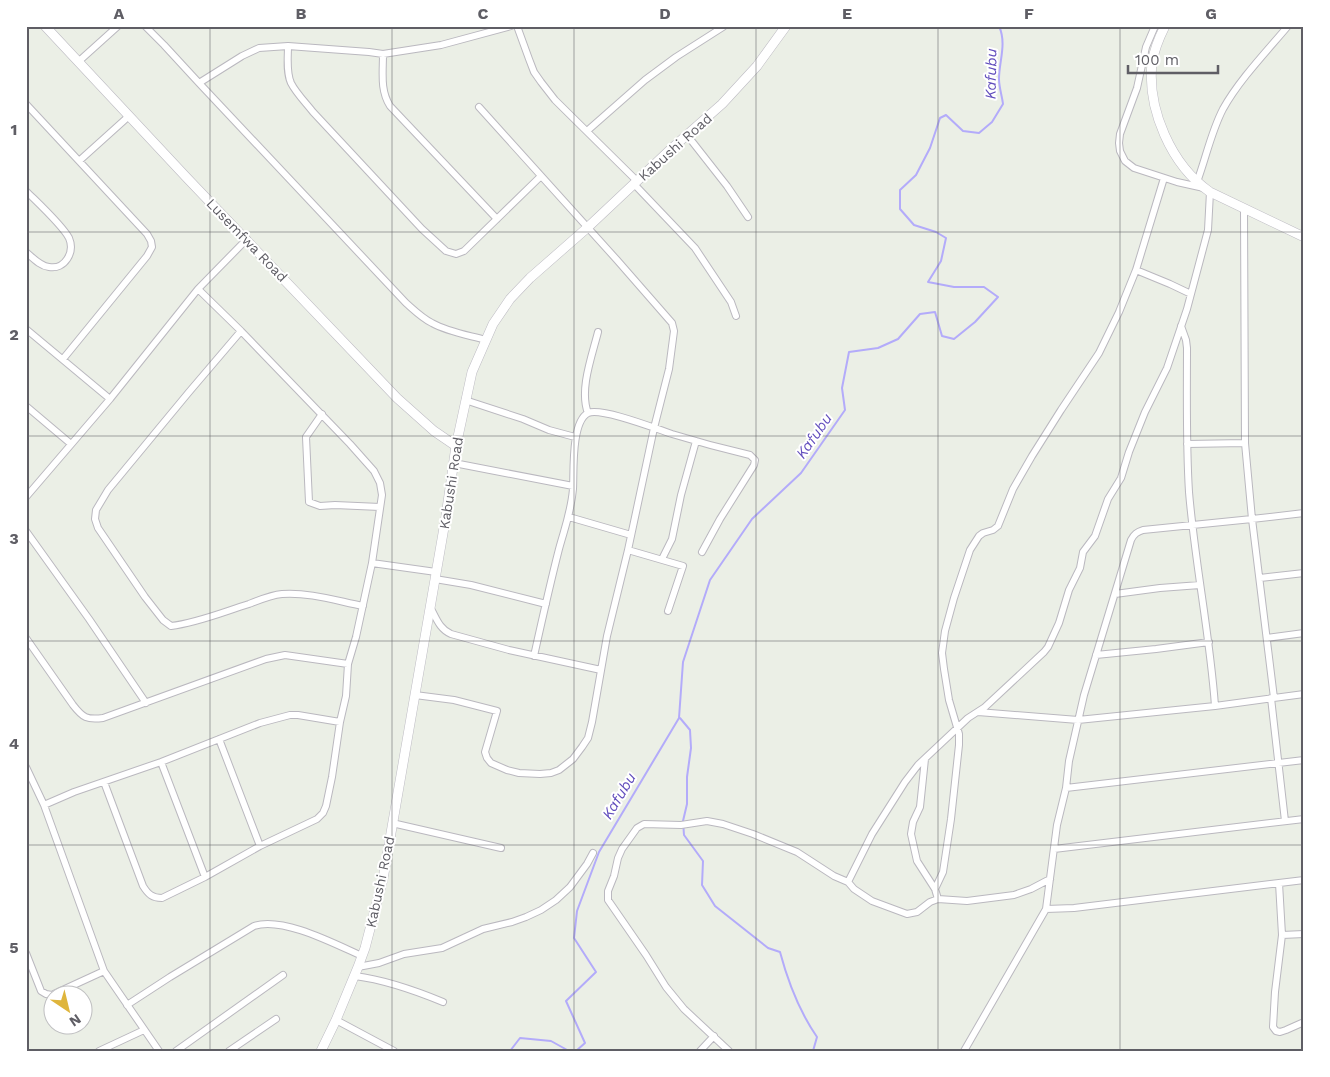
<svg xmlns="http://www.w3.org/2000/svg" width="1330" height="1077" viewBox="0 0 1330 1077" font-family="'Work Sans',sans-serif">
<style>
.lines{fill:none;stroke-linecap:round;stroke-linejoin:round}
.stream{stroke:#b3abfa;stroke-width:2}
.street-casing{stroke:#bab8bf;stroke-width:8}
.secondary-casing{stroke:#bdbbc3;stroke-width:10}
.street{stroke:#fff;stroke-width:6}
.secondary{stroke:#fff;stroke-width:9}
.grid{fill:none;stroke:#5f5e65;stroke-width:1;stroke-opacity:0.55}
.labels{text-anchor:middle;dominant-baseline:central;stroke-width:4;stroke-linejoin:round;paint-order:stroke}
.street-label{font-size:14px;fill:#5f5e65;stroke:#fff}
.water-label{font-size:15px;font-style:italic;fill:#624ebd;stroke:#fff}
.neatline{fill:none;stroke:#5f5e65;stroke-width:2}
.grid-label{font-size:16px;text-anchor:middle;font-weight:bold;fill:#5f5e65}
</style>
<rect width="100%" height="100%" fill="#ebefe6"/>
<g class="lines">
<!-- stream -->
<path class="stream" d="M680,718L690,730L691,748L687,777V804L683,821L684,835L703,861L702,885L715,906L768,948L780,952C788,982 799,1011 817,1037L813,1051
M510,1051L520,1038L551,1041L569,1051
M576,1051L585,1043L566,1001L596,972L574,938L577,911L599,852L679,718L683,662L710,580L752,519L801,473L845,410L842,388L849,352L878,348L898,339L920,314L935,312L942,336L954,339L975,322L998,297L984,287H954L928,282L941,261L946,238L936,232L914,225L900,209V190L916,175L930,148L940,118L946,115L963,131L979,133L992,122L1003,104C1002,96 999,87 999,79C999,61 1007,44 999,26"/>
<!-- street casing -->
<g class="street-casing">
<path id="street" d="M145,26L164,45L199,83L406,303C414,310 422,318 432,323C448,332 468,335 486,340
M517,26L529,59L534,72L541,82L555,100L637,181
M1155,26L1146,47L1137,88L1120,134L1119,143L1120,151L1125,161L1134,168L1177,182L1204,188
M288,46C288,57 286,72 291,83C296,93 306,103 313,112L422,229L446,251L456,254L464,251L541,176
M383,54C383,73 380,90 390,106L497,219
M78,62L118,26
M199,83L242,56L259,48L288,46L369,52L383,54L441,45L511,26
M26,104L147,234L151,241L152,247L147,256L63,359
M479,107L617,260L672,323L674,331L669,369L654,428L628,550L683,566L668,611
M587,131L645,80L676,57L723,27
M687,135L727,186L748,217
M79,161L129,116
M1164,178L1136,270L1170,284L1191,294
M1197,182C1206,158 1211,132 1223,109C1239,80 1267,51 1288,26
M634,184L695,248L731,302L736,316
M26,191C38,203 62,225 69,238C75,252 65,270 49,267C40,266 33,258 26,252
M1244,209L1245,443L1252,519L1274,698
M1181,326L1186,340L1187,348C1187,396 1186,444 1189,492C1195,564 1210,635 1215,706
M26,329L110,399
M241,331L189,392L108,490L96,510L95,519L98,528L145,597L163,620L171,626C197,623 223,612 249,604C259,600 271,595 282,594C309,592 337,601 363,606
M465,400L523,419L549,430L575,437
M26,406L71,444
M588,413C579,390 592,356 598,332
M322,414L306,437L309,502L320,506L335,505L380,507
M1187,444L1245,443
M454,463L573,486
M26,497L110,399L198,289L247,239
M569,517L631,535
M26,531L89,619L146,703
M662,559L672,539L681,495L696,441
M372,563L436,572
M1260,578L1304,573
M435,579L471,585L546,604
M1115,594L1160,588L1200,585
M430,607C436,617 439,629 451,634L509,650L601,670
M26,638L73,705C83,718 87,720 103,718L266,659L285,655L348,664
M1267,638L1304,633
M1096,655L1156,649L1209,642
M534,656C542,620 550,584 559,549C565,527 571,512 573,489C574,472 571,422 588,413C601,407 657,429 672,434C698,442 724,449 750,455L755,460L754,465L720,519L702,552
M415,695L454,700L497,711L485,752L487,758L491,763L507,770L519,773L540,774L551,773L559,770L573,759L582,747L588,738L592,722L607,636L628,550
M1271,698L1285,821
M978,712L1078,720L1215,706L1304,694
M219,739L260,846
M925,759L920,807L913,822L911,834L917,861L935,889L938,899
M161,762L205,877
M26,767L44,805L104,971L159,1051
M104,782L143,886C148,894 152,898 162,898L205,877L260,846L317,819L323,813L326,806L332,777L340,722L346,696L348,664L356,637L372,563L382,495L380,483L374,471L350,444L241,331L198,289
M1066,788L1304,760
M44,805L74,792L161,762L260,723L290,715H298L340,722
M392,823L501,848
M1054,849L1304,819
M848,882L872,834L905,782L918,765L968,718L985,707L1044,652L1048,647L1059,623L1069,590L1080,568L1083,552L1095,536L1108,499L1121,478L1129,452L1145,412L1167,368L1187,309L1208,230L1210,192
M1279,883L1282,935L1275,992L1273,1027L1276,1031L1280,1032L1286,1030L1304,1022
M935,889L943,872L951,819L959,745V734L949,700L944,669L942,653L945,631L954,598L970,550L979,536L983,533L993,530L998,526L1013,489L1032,456L1061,410L1099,353L1119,312L1136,270
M1046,909L1074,908L1304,880
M1282,935L1304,934
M26,953L41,991L46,994L52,995
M358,967L379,963L404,954L442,948L483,929L512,922L526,917L541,910L556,900L570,887L587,864L593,853
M355,976C386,980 414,990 443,1002
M54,994L104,971
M127,1005L170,977L254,926C282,916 335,944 362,956
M336,1020L394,1051
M99,1051L144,1030
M176,1051L283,975
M229,1051L276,1019
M700,1051L714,1036
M729,1051L684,1009L666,987L646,955L608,900V891L614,876L618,858L622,849L637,828L644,824L681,825L707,821L723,824L753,834L797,852L834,876L848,882L854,889L872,901L907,914L917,912L930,902L938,899L967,901L1014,895L1031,889L1050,879
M964,1051L1046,909L1057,825L1066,788L1069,761L1084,695L1131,540C1134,534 1137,532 1143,530L1252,519L1304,513"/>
</g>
<!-- secondary casing -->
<g class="secondary-casing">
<path id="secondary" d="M45,26L187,178L397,398L434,431L456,446
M1165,26C1159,38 1154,50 1152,63C1147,109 1171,165 1210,192L1304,237
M321,1051L336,1020L358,967L365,948L383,879L446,516L456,446L472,372L493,324L510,299L530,278L587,228L671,149L722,104L757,66L786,26"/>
</g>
<!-- street -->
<use href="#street" class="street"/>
<!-- secondary -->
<use href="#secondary" class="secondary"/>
</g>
<!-- grid -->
<path class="grid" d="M210,26V1051M392,26V1051M574,26V1051M756,26V1051M938,26V1051M1120,26V1051M26,232H1304M26,436H1304M26,641H1304M26,845H1304"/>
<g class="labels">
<!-- street labels -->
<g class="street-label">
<text transform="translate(675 147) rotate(-42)">Kabushi Road</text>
<text transform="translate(247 240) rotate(46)">Lusemfwa Road</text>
<text transform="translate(451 483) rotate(-81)">Kabushi Road</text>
<text transform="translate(380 882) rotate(-78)">Kabushi Road</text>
</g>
<!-- water labels -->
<g class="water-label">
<text transform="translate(991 74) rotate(-89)">Kafubu</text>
<text transform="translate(814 436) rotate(-55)">Kafubu</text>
<text transform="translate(619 796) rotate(-59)">Kafubu</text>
</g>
</g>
<!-- border -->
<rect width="1330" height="1077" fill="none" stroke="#ffffff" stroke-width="55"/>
<!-- north arrow -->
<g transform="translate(68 1010) rotate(145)"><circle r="24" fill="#ffffff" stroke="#bfbfc1"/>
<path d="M0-4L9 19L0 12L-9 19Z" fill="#dfb53c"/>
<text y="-8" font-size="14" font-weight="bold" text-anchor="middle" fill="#5f5e65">N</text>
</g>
<!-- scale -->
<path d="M1128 65v8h90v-8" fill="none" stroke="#5f5e65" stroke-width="2.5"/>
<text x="1135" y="65" font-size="15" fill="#5f5e65" stroke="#ffffff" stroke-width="4" paint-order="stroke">100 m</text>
<rect x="28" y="28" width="1274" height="1022" class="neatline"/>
<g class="grid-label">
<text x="119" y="19">A</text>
<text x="301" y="19">B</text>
<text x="483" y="19">C</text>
<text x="665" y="19">D</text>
<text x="847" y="19">E</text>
<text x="1029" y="19">F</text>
<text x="1211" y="19">G</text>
<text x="14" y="135">1</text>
<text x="14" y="340">2</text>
<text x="14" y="544">3</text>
<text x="14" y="749">4</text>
<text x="14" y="953">5</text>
</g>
</svg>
